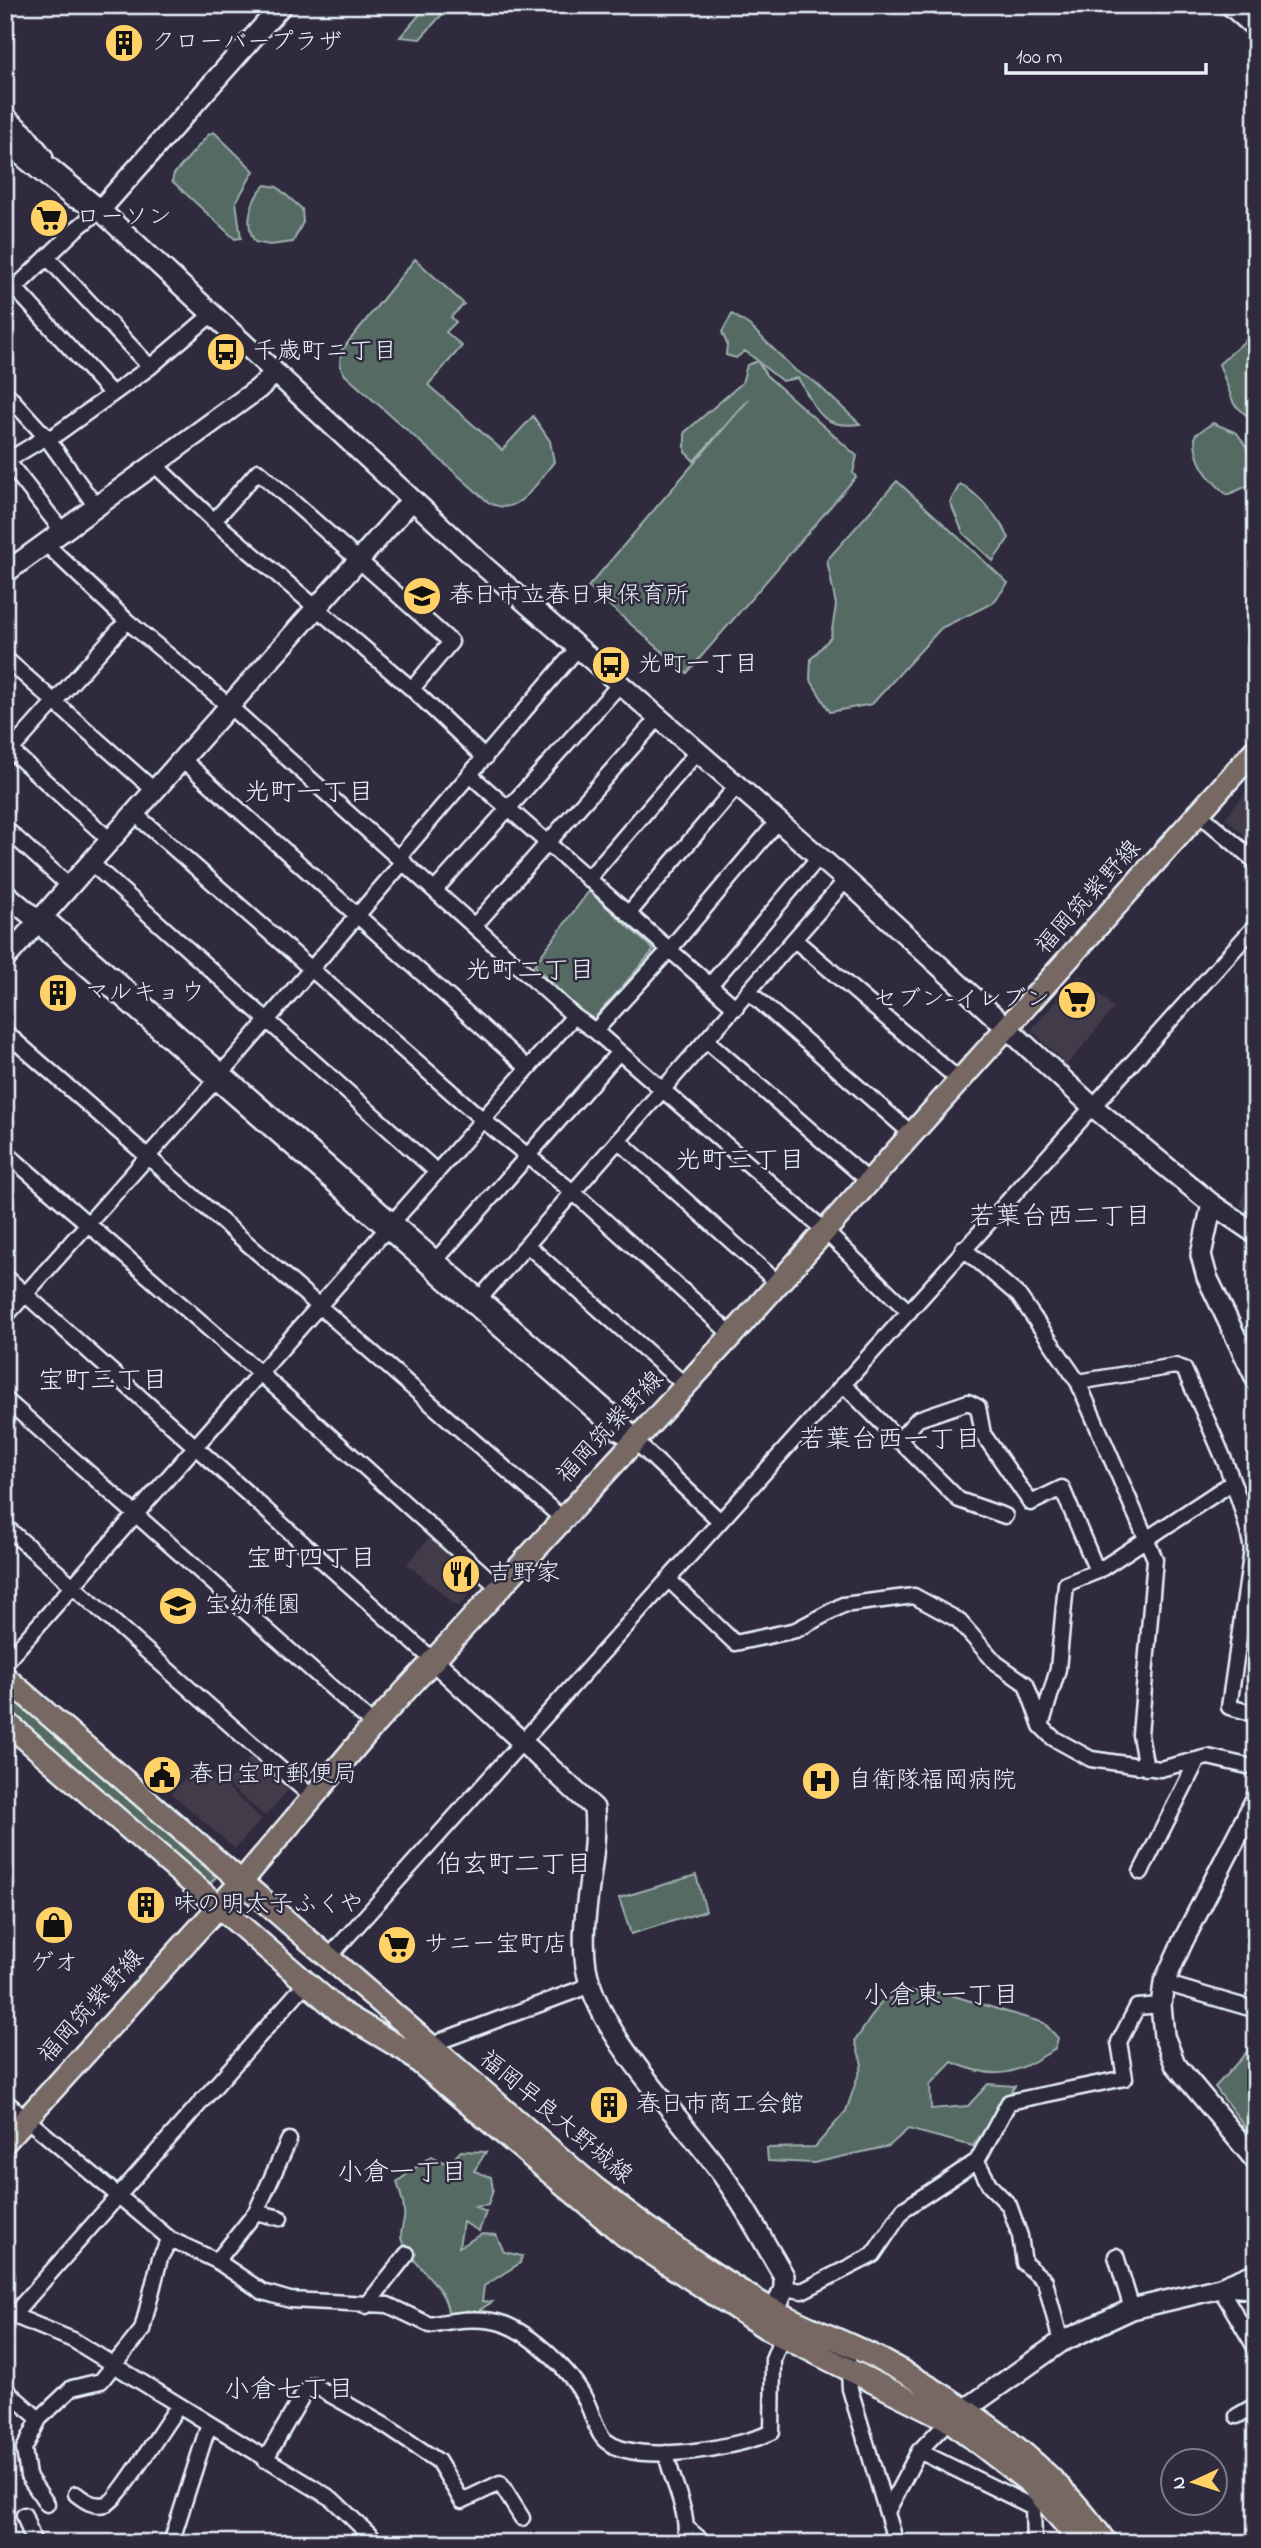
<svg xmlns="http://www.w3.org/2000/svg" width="1261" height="2548" viewBox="0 0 1261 2548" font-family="'Indie Flower','Klee One',sans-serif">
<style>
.built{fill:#433a48}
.green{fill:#546a64;stroke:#9eaeae;stroke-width:2}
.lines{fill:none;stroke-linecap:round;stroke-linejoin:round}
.street-casing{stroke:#e8f1f8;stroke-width:19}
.secondary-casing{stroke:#e8f1f8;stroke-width:24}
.primary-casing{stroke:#e8f1f8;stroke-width:26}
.street{stroke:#2f2a3d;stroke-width:14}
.secondary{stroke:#2f2a3d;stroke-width:19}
.primary{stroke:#776864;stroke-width:21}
.labels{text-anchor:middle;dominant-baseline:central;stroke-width:5;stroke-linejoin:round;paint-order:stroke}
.poi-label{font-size:24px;fill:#e8f1f8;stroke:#2f2a3d;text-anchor:start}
.street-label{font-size:24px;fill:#e8f1f8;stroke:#2f2a3d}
.neighbourhood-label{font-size:26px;fill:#e8f1f8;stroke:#2f2a3d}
</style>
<rect width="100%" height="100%" fill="#2f2a3d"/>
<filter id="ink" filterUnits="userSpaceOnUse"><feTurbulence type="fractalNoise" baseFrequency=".0143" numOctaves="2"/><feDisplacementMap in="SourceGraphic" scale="14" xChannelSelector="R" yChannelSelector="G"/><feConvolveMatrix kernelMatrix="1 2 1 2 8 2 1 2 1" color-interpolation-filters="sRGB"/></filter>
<g filter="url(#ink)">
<!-- built -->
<path class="built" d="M1256,780V845L1225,818Z
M1079,975L1114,1008L1067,1065L1031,1030Z
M1256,1153V1219L1240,1205Z
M429,1538L480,1582L458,1607L407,1564Z
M254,1752L292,1786L265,1816L226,1783Z
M200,1763L262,1819L235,1849L171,1793Z"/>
<!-- green -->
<path class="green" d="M428,5H448V8L420,39L400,37Z
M214,132L254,171L236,202L241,238L235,239L172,181L174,174L209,134Z
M265,185L277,187L302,209L303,222L293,242L270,245L255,242C244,224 250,200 265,185Z
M415,259L464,304L451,317L456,322L446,332L462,346L428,385L502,450L533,416L550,441L554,462C537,482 518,520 488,502L345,375L340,366L341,351Z
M732,314L749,325L796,371L815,382L860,424C819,429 817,409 798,378L782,381L758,362L766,375L857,456L853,473L856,477L687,673L588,587L749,399L694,461L685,452V432L742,383L747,365L758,361L745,351L736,358L726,355L727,344L722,332Z
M1256,331V424L1234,404L1219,364Z
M1213,423L1237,433L1249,451L1256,479L1250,485L1227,495C1207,477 1194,463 1195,435Z
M897,481L1008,583L993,603L941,628L872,704L830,712L810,679L811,659L831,637L836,605L827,560Z
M960,484C978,493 1000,520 1009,538L993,561L963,533L950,502Z
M589,891L654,950L594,1019L580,1011L534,965Z
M5,1691L216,1877L208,1886L5,1707Z
M696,1875L706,1911L631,1934L619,1898Z
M911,1991L944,1993L1044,2023L1058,2038L1055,2049C1015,2074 998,2082 952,2062L930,2085L931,2109L968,2106L988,2084L1015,2086L973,2146L908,2129L889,2146L814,2163L768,2161L767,2148L815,2147L846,2111L862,2064L855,2041L882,2001Z
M1256,2042V2141L1215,2087Z
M461,2151L486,2152L474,2171L491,2177L493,2190L488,2205L475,2207L486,2212L479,2231L463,2222L459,2247L482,2234L496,2235L504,2252L522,2256L520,2263L484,2286L482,2301L492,2302L478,2311L448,2313C446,2284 412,2266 402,2241C399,2235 403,2225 404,2219C406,2207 400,2193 397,2182L431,2156L448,2164Z"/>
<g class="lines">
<!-- street casing -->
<g class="street-casing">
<path id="street" d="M5,114L25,131L45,156
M5,145L71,199L89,206
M47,257L150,367
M15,288L112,394
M5,298L76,229L100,210
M5,392L46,437L97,508
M5,458L63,532
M5,462L46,437L54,436L150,367L211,315
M155,465L214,521L412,689L451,642L258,471L214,521
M46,544L127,621L228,705L574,1016L595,1031L824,1230L909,1312
M5,658L155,791
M412,689L485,758
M5,745L110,840
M5,757L127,621
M182,759L528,1068
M470,775L736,1008
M135,814L483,1120L573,1192L732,1335
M1201,815L1256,862
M5,828L69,886
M399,857L578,648
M90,862L437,1172
M588,879L698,751
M435,890L620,684
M628,914L737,786
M38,921L53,923L624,1423L636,1442L720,1521
M38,921L46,933L617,1432L635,1441
M475,925L659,717
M795,940L959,1080
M710,985L819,857
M749,992L912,1134
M595,1031L669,950L778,821
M5,1032L563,1519
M706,1040L870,1182
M618,1140L778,1283
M5,1152L261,1374L498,1587
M527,1245L686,1386
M963,1248L1019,1296L1078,1382L1155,1559L1140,1735L1146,1768
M436,1260L619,1052
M5,1276L433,1660
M476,1303L846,880
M5,1317L222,1073L404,861
M1078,1382L1175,1366L1184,1369C1210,1428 1240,1486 1252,1549L1229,1707L1256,1714
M843,1384L959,1500L1005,1516
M5,1399L374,1725
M898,1441L918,1419L968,1402L978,1407L983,1434L1031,1503L1062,1488L1097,1571
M5,1526L312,1797
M668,1579L735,1643L796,1630L843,1605L914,1596L958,1620L996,1663L1026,1684L1041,1726L1053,1738L1091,1759L1160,1769L1208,1757L1256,1768
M5,1663L574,1016
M1041,1726L1058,1669L1066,1584L1098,1571L1233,1482
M1141,1872L1197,1761
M329,1957L1256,925
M1164,1983L1256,2010
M427,2050L443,2040L591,1985
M5,2101L170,2239L217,2261L263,2292L290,2300L388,2305L430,2325C453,2320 481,2316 504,2324C533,2335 572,2372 585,2399C592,2411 596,2433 606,2441C637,2466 738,2448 772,2432L773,2359L782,2336L780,2330
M977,2161L990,2186L1009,2205L1020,2236L1024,2263L1045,2281L1061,2342
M256,2212L280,2218
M1116,2256L1132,2309
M217,2261L256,2212L289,2140
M784,2288L802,2291L873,2255L904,2209L977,2161L1009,2102L1125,2078L1119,2042L1137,2007L1161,2005
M1256,2291L1220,2288L1256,2349
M366,2306L407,2254
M7,2313L73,2340L332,2499L378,2543
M14,2314L306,1983
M832,2341L848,2358L850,2389L896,2543
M5,2389L39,2419
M1237,2416L1256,2405
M919,2451L1033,2507L1034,2543
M666,2453C671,2481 692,2516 684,2543
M265,2460L304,2393L313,2385L384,2425L438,2461L462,2501L500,2483L522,2518
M76,2494C85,2501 93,2507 106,2504C118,2502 165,2423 178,2407
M47,2504L28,2476L24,2449L39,2419L72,2388L101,2381L142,2330L160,2258L170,2239
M888,2510L919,2451L949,2420
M24,2515L34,2543
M688,2529L705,2543
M171,2543L209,2424"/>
</g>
<!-- secondary casing -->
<g class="secondary-casing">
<path id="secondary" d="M1230,5L1256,28
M5,131L100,210L486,568L846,880L1093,1107L1212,1204L1256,1234
M100,210L282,5
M5,573L258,389L275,373
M5,893L38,921
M5,959L412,500
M1212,1204L1201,1255L1207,1277L1256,1379
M433,1660L594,1808C599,1862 578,1913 586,1967C598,2038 685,2120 726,2180C747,2210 765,2244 784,2276V2288L775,2311
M1256,1799L1182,1943L1164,1983L1161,2005L1164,2036L1175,2064L1256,2161
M953,2418L1061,2342L1132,2309L1220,2288L1256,2273"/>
</g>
<!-- primary casing -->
<g class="primary-casing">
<path id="primary" d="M5,1677L596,2189C653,2232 709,2274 771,2309C808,2329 849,2343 887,2363C971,2408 1051,2464 1106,2543
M5,1721L339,2011L406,2051L625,2236L766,2328L949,2420L1031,2484L1081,2543
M5,2142L242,1881L374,1725L732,1335L1256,749"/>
</g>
<!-- street -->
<use href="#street" class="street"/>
<!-- secondary -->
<use href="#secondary" class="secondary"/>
<!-- primary -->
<use href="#primary" class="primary"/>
</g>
</g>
<!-- icons -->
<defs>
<g id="building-disc" transform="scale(2.0125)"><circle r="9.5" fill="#ffd166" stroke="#2f2a3d"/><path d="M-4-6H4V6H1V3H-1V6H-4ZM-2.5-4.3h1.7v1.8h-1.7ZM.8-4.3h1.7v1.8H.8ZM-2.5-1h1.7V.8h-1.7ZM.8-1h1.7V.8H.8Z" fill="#111"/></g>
<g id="supermarket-disc" transform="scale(2.0125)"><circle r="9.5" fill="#ffd166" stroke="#2f2a3d"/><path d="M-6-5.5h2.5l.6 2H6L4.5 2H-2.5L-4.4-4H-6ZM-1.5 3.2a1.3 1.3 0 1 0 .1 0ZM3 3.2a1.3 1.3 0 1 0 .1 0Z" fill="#111"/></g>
<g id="bus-disc" transform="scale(2.0125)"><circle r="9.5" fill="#ffd166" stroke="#2f2a3d"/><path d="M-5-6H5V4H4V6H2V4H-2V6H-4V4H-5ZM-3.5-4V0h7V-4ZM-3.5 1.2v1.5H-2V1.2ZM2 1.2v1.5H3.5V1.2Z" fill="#111"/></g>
<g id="school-disc" transform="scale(2.0125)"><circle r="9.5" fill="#ffd166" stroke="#2f2a3d"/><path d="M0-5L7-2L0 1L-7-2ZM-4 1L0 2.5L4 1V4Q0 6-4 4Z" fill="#111"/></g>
<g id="restaurant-disc" transform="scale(2.0125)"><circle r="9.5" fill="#ffd166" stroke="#2f2a3d"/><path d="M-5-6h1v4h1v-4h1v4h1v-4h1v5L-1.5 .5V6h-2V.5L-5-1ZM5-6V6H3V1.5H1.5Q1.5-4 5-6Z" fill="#111"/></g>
<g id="civic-disc" transform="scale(2.0125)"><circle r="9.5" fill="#ffd166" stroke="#2f2a3d"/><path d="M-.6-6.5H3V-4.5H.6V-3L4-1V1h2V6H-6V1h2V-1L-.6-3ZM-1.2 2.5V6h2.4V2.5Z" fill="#111"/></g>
<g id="hospital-disc" transform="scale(2.0125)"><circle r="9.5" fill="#ffd166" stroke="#2f2a3d"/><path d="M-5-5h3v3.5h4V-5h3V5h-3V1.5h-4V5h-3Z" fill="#111"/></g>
<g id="shop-disc" transform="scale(2.0125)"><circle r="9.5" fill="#ffd166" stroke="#2f2a3d"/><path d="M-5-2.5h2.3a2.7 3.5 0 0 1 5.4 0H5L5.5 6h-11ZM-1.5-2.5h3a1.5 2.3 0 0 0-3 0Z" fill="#111"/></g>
</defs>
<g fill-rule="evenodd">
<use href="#building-disc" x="124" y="43"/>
<use href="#supermarket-disc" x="49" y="218"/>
<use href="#bus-disc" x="226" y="352"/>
<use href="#school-disc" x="422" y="596"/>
<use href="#bus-disc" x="611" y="665"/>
<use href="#building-disc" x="58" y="993"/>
<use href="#supermarket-disc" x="1077" y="1000"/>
<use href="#restaurant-disc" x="461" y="1574"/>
<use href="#school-disc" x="178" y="1606"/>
<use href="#civic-disc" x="162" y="1775"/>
<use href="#hospital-disc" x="821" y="1781"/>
<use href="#building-disc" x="146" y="1905"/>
<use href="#shop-disc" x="54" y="1925"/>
<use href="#supermarket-disc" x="397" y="1945"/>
<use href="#building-disc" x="609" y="2105"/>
</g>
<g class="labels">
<!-- poi labels -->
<g class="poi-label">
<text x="151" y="43">クローバープラザ</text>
<text x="76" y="218">ローソン</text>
<text x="253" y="352">千歳町ニ丁目</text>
<text x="449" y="596">春日市立春日東保育所</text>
<text x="638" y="665">光町一丁目</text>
<text x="85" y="993">マルキョウ</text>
<text x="1050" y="1000" text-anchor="end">セブン-イレブン</text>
<text x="488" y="1574">吉野家</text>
<text x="205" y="1606">宝幼稚園</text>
<text x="189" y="1775">春日宝町郵便局</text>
<text x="848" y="1781">自衛隊福岡病院</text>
<text x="173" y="1905">味の明太子ふくや</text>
<text x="424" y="1945">サニー宝町店</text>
<text x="54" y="1964" text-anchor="middle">ゲオ</text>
<text x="636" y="2105">春日市商工会館</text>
</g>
<!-- street labels -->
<g class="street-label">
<text transform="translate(1089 898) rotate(-48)">福岡筑紫野線</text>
<text transform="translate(611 1428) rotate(-47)">福岡筑紫野線</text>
<text transform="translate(92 2007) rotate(-48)">福岡筑紫野線</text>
<text transform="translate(555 2118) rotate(40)">福岡早良大野城線</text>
</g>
<!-- neighbourhood labels -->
<g class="neighbourhood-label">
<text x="309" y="794">光町一丁目</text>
<text x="530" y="972">光町二丁目</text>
<text x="740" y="1162">光町三丁目</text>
<text x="1060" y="1218">若葉台西二丁目</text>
<text x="103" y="1382">宝町三丁目</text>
<text x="890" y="1441">若葉台西一丁目</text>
<text x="311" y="1560">宝町四丁目</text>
<text x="514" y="1866">伯玄町二丁目</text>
<text x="941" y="1997">小倉東一丁目</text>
<text x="402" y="2174">小倉一丁目</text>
<text x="289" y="2391">小倉七丁目</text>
</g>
</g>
<!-- margin -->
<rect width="1261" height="2548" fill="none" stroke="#2f2a3d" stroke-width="28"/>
<rect x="14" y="14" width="1233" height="2520" fill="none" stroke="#e8f1f8" stroke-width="2.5" filter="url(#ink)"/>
<!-- north arrow -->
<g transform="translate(1194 2482) rotate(266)"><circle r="33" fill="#2f2a3d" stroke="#797a88" stroke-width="2"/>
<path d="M0-5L12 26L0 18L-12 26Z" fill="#ffd166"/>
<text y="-10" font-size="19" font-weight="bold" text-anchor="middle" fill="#e8f1f8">N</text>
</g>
<!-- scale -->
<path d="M1006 63v10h200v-10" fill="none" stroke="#e8f1f8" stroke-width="3.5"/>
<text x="1016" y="63" font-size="21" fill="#e8f1f8" stroke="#2f2a3d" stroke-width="5" paint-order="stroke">100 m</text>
</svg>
